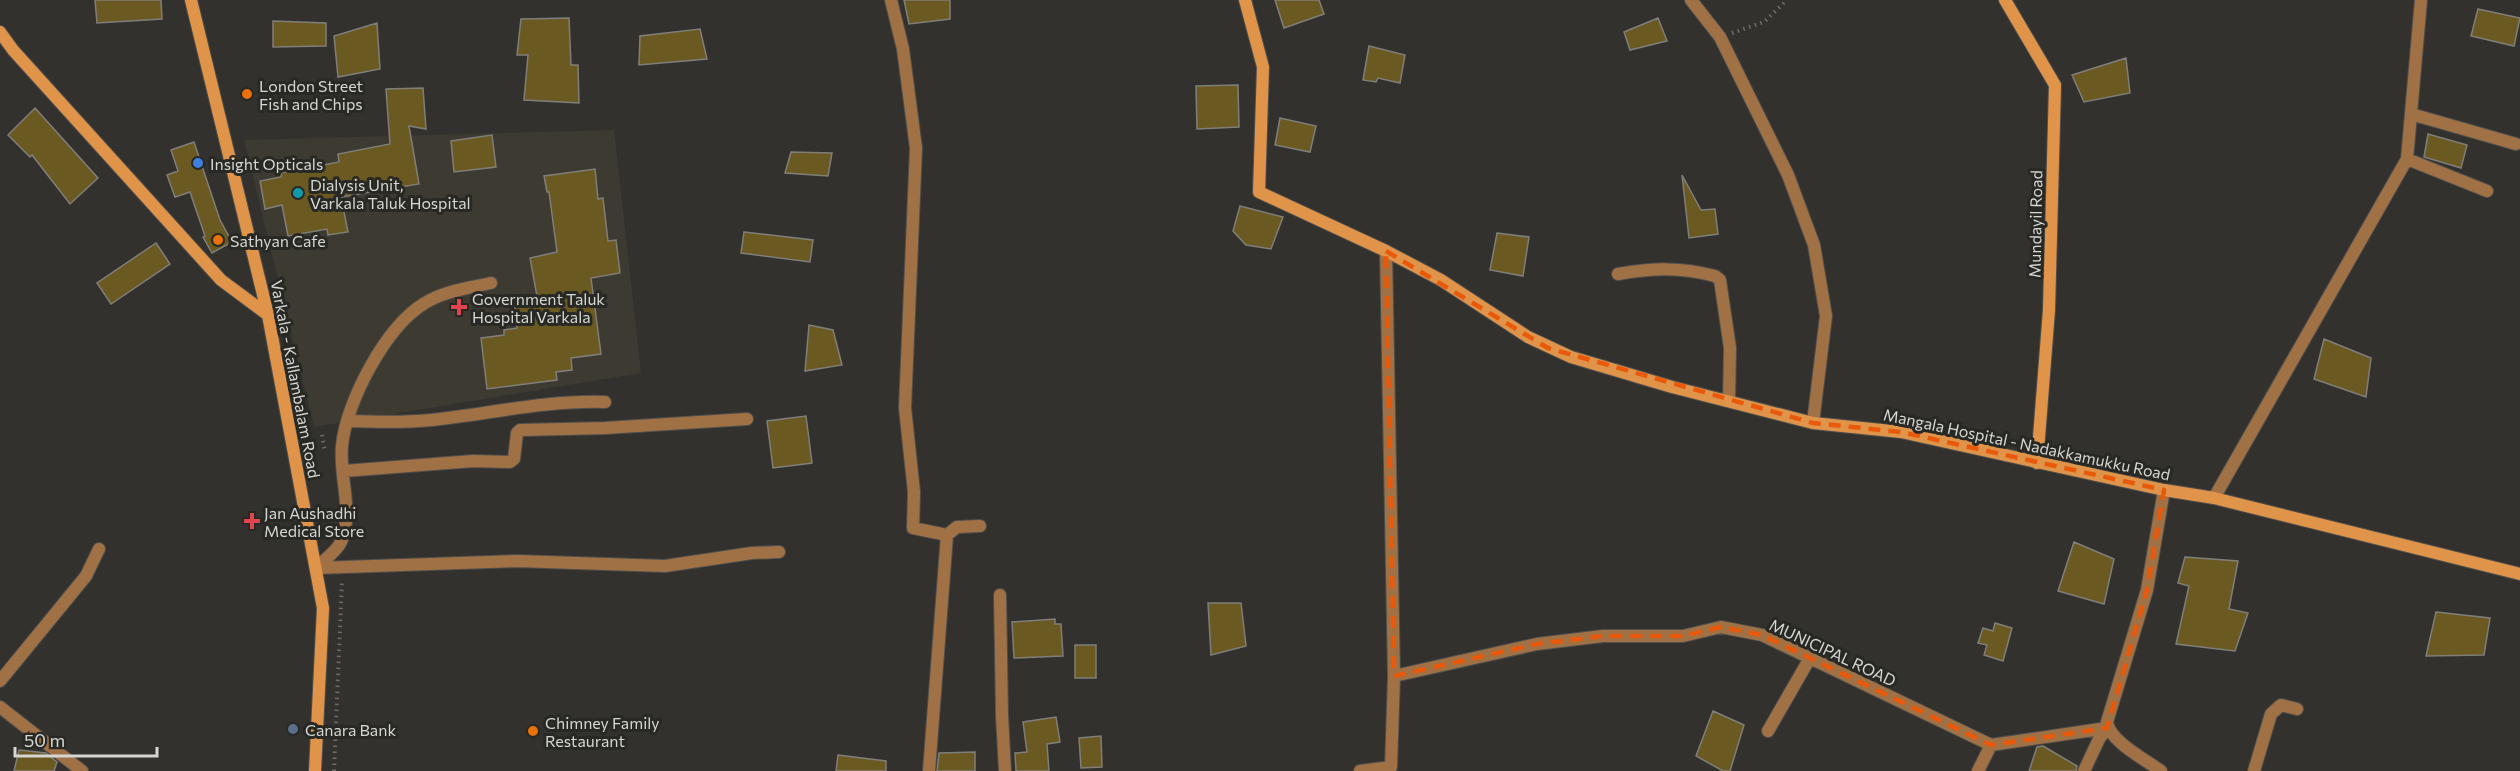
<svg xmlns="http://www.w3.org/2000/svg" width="2520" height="771" viewBox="0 0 2520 771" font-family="Commissioner,sans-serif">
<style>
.built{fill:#3d3a31}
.building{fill:#6a5a22;stroke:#807e7a;stroke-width:1.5}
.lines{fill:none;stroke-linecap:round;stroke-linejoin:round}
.service-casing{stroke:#504f4c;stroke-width:10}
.minor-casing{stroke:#504f4c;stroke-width:14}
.secondary-casing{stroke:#504f4c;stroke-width:14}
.path{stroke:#6d6c69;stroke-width:4;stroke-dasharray:1.5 4.5;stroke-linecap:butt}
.service{stroke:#a17146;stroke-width:8}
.minor{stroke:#a17146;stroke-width:12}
.secondary{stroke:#e0944a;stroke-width:12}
.marked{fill:none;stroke:#e8590c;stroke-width:4.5;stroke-dasharray:12 8;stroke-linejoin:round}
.food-dot{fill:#e8710a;stroke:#282824;stroke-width:2}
.shop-dot{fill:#3f7fe0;stroke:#282824;stroke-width:2}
.culture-dot{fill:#0f9aa8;stroke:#282824;stroke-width:2}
.health-dot{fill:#e0444e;stroke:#282824;stroke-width:2}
.service-dot{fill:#5c6f8a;stroke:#282824;stroke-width:2}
.labels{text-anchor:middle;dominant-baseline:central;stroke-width:6;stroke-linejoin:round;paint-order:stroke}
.poi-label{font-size:16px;fill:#d6d6d3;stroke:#282824;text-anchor:start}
.street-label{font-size:16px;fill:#d6d6d3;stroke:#282824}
</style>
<rect width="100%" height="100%" fill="#32312e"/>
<!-- built -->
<path class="built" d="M614,130L641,373L314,427L244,140Z"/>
<!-- building -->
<path class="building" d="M95,0H161L162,19L97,23Z
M904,0H950V19L909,24Z
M1275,0H1319L1324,14L1284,28Z
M2478,9L2520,18L2514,46L2471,36Z
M569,18L571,65H578L579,103L524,100L528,55H517L521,19Z
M1658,18L1667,41L1630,50L1624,32Z
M273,21L326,23V46L273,47Z
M377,23L380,69L338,77L334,36Z
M700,29L707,59L639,65L640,36Z
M1369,46L1405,55L1400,83L1378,78L1376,82L1363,80Z
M2126,58L2130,93L2084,102L2072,75Z
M1238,85L1239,127L1197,129L1196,86Z
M423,88L426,129L409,126L419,184L341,197L348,232L328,235L327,229L288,236L282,205L265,209L260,181L281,177V173L339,162L338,154L390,144L386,89Z
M35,108L98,178L70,204L32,155L30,157L8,135Z
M1280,118L1316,126L1310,152L1275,145Z
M2428,134L2467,145L2461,168L2424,157Z
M492,135L496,167L454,172L451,141Z
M194,142L220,220L232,242L212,253L203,237L205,236L190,192L175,197L167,175L178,171L171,150Z
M791,152L832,153L828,176L785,173Z
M595,169L598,199L603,198L608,241L616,240L620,273L591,278L601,354L571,358L572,370L556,372L557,380L487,389L481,338L504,335V330L517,328L514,299L537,296L530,258L557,252L549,192H547L544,176Z
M1682,175L1701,210L1715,209L1718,234L1689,238Z
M1240,206L1283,217L1271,249L1246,245L1233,231Z
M744,232L813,240L810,262L741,253Z
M1497,233L1529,237L1523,276L1490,270Z
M156,243L170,264L111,304L97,283Z
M809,325L833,330L842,365L805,371Z
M2324,339L2371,358L2366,397L2314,379Z
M806,416L812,463L773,468L767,421Z
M2074,542L2114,559L2104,604L2058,591Z
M2185,557L2238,561L2229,609L2248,613L2235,651L2176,644L2189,586L2178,583Z
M1208,603H1241L1246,646L1211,655Z
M2436,612L2490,618L2484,655L2426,656Z
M1055,619V624H1061L1063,656L1014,658L1012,622Z
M1995,623L2012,628L2003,661L1984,655L1987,645L1978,643L1983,628L1993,631Z
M1075,645H1096V678H1075Z
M1713,711L1744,725L1730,771H1723L1696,756Z
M1056,717L1060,742L1047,744L1049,771H1016L1015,753L1027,752L1023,722Z
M1101,736L1102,767L1081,768L1079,738Z
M2043,746L2077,766L2076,771H2029L2037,747Z
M19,750L46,753L57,762L54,771H14Z
M975,752V771H937L939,753Z
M838,755L886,761V771H836Z"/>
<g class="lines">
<!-- service casing -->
<g class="service-casing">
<path id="service" d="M251,247L269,242"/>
</g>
<!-- minor casing -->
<g class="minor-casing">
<path id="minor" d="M891,0L903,49L916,148L905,408L914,492L913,528L947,535
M1691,0L1720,37L1788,175L1814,245L1826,316L1813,423
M2411,114L2516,144
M2407,159L2487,191
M1618,274C1653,268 1681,267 1715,276L1720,280L1730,348L1729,401
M348,421C375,422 403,423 431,420C489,414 545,400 605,402
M344,471L473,461L510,462L514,459L517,433L520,430L605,428L747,419
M2214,498L2407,159L2421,0
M316,568L517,561L665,566L752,553L779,552
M316,568C323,561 337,551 341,542C354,511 339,478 342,446C346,402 386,326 425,303C444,291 469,288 491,283
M1000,595L1002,716L1005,771
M1394,676L1537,644L1603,636H1683L1721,627L1762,635L1991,745L2107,728
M0,681L86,576L99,549
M0,707L82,771
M1768,731L1810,658
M929,771L947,535L957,527L980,526
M1360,771L1391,767L1394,676L1386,251
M1978,771L1991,745
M2084,771L2099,739L2107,728
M2161,771C2146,760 2109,741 2107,722L2147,590L2164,490
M2254,771L2271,714L2281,705L2297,709"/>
</g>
<!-- secondary casing -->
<g class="secondary-casing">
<path id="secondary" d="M191,0L268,315L323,608L315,771
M1245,0L1263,67L1259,192L1386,251L1441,280L1528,337L1571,357L1672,387L1813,423L1901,432L2164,490L2214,498L2520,574
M2005,0L2055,85L2049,310L2037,463
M0,32L13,50L221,280L268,315"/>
</g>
<!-- path -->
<path class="path" d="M1732,33L1764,22L1787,0
M322,435L325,452
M334,771L342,581"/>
<!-- service -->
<use href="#service" class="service"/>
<!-- minor -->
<use href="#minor" class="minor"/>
<!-- secondary -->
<use href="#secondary" class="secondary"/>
</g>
<!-- marked area -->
<path class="marked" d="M1386,251L1548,348L1813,423L1901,432L2164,490L2147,590L2107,728L1991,745L1762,635L1721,627L1683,636H1603L1537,644L1394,676Z"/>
<!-- markers -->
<g class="food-dot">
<circle cx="247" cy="94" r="6"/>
<circle cx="218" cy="240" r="6"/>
<circle cx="533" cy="731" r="6"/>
</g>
<circle class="shop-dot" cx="198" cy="163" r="6"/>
<circle class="culture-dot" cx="298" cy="193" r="6"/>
<g class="health-dot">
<path d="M456 298h6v6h6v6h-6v6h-6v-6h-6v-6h6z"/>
<path d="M249 512h6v6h6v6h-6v6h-6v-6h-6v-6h6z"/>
</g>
<circle class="service-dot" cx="293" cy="729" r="6"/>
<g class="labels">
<!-- poi labels -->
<g class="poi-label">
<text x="259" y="85">London Street<tspan x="259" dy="18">Fish and Chips</tspan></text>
<text x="210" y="163">Insight Opticals</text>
<text x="310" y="184">Dialysis Unit,<tspan x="310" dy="18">Varkala Taluk Hospital</tspan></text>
<text x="230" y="240">Sathyan Cafe</text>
<text x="472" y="298">Government Taluk<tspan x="472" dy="18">Hospital Varkala</tspan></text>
<text x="264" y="512">Jan Aushadhi<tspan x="264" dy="18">Medical Store</tspan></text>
<text x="545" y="722">Chimney Family<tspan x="545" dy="18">Restaurant</tspan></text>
<text x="305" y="729">Canara Bank</text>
</g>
<!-- street labels -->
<g class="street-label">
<text transform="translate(2035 224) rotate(-89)">Mundayil Road</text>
<text transform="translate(296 379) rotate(79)">Varkala - Kallambalam Road</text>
<text transform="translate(2027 444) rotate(12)">Mangala Hospital - Nadakkamukku Road</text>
<text transform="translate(1833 652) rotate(25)">MUNICIPAL ROAD</text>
</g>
</g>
<!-- scale -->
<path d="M15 747v9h142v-9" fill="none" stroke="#d6d6d3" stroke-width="3"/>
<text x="24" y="747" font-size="18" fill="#d6d6d3" stroke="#282824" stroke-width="4.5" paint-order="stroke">50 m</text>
</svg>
